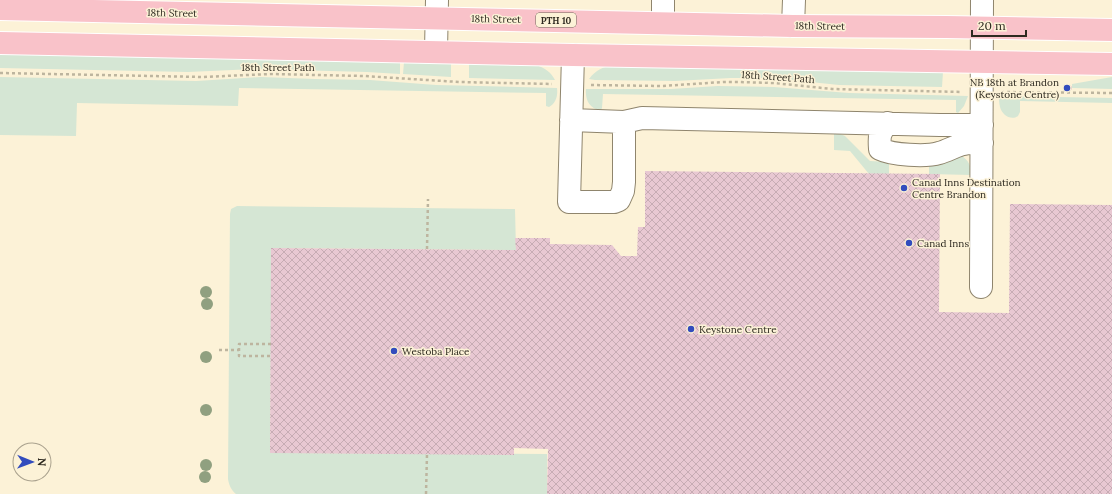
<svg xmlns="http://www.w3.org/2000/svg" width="1112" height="494" viewBox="0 0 1112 494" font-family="Lora,serif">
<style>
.grass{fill:#d5e6d4}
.building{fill:url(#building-cross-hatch)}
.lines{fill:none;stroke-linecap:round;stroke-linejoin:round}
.minor-casing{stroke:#8f856d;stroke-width:24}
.major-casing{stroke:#fff;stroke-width:24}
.path{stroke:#bdb59f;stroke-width:2.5;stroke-dasharray:3 3;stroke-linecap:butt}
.minor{stroke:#fff;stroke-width:22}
.major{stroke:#f9c2c9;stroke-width:22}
.tree{fill:#90a080}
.poi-dot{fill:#324cbd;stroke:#fcf2d7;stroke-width:1.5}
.labels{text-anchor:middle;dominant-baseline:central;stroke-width:3;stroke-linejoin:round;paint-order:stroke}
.shield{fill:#fcf2d7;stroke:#6c6657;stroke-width:1}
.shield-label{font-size:9px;font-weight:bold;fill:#2e2a20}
.street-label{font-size:10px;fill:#2e2a20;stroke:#fcf2d7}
.poi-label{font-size:10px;fill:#2e2a20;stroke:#fcf2d7;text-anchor:start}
</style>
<defs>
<pattern id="building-cross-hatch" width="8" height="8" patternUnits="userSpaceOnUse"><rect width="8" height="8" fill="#e8c8d2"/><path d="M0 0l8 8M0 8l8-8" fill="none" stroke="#c7acb4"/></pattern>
</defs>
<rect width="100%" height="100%" fill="#fcf2d7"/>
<!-- grass -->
<path class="grass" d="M0,54L400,62V74L367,72L255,69L188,72L0,68Z
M404,62L451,63V77L403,74Z
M469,63L536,65C545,68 551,72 555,80L469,78Z
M614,66L943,72L942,87L839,85L772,78H731L675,81L595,80L589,79C596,70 603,66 614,66Z
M0,77L196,81L261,77L315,79L370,80L436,85L557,88C558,96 556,103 549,107L546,106V93L239,88L238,106L77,103L76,136L0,135Z
M1112,77V89L1072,88V84Z
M718,86L774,87L849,93L968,96L964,106L958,113L956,112V100L603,94L602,108L601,110C589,109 585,99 586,89H671Z
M999,96L1112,98V103L1020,101V112L1018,116C1011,121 1002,115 1000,107C999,103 999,99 999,96Z
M834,133H838L845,136L870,161L889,162V174H869L850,151L834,150Z
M962,156C969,161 971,166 971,175L929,174V163H945Z
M237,206L515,209L516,250L272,248L270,453L547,454V494H236C231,490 229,485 228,479L230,214L231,209Z"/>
<!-- building -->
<path class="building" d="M1063,86H1072V90H1063Z
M645,171L940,174L939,312L1009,313L1010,204L1112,205V494H547L548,449L514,448V455L270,453L271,248L516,250L515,238H550V244L612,245L621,256H637L638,227H645Z"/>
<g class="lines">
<!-- minor casing -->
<g class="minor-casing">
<path id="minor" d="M663,22V0
M793,26L794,0
M436,51L437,0
M573,55L569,202H614L619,200L623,191L624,182V122
M571,120L624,122L642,118L940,125H982
M888,123C879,133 879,136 880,149C892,155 926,157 939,153C947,151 953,147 960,145C967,142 975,143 982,143
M981,287L982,0"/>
</g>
<!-- major casing -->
<g class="major-casing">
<path id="major" d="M0,9L793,26L946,27L1112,30
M0,43L573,55L1112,64"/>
</g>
<!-- path -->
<path class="path" d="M0,73L202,77L271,74L364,76L459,82L552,84
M591,85L662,86L723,82H739L774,83L832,89L962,92
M1001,92L1112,93
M427,249L428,199
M271,344H239V356H271
M219,350H239
M426,494L427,454"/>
<!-- minor -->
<use href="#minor" class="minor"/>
<!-- major -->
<use href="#major" class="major"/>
</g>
<!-- trees -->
<g class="tree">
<circle cx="206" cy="292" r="6"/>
<circle cx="207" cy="304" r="6"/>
<circle cx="206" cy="357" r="6"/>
<circle cx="206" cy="410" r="6"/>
<circle cx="206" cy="465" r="6"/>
<circle cx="205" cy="477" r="6"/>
</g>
<!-- markers -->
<g class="poi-dot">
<circle cx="1067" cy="88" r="4"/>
<circle cx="904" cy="188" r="4"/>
<circle cx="909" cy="243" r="4"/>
<circle cx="691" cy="329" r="4"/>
<circle cx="394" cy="351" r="4"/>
</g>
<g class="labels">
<!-- shield labels -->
<rect class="shield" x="536" y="13" width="40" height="14" rx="3"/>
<g class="shield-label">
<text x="556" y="20">PTH 10</text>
</g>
<!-- street labels -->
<g class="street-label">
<text transform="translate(172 13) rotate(1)">18th Street</text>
<text transform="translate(496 19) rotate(1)">18th Street</text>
<text transform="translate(820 26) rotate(1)">18th Street</text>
<text x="278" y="67">18th Street Path</text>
<text transform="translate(778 77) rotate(4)">18th Street Path</text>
</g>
<!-- poi labels -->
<g class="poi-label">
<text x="1059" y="82" text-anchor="end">NB 18th at Brandon<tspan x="1059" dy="12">(Keystone Centre)</tspan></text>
<text x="912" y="182">Canad Inns Destination<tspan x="912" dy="12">Centre Brandon</tspan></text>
<text x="917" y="243">Canad Inns</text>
<text x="699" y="329">Keystone Centre</text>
<text x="402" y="351">Westoba Place</text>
</g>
</g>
<!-- north arrow -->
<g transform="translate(32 462) rotate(91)"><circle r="19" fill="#fcf2d7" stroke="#aaa28e"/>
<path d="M0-3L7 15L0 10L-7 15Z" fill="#324cbd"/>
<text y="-6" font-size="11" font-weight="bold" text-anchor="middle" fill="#2e2a20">N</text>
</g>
<!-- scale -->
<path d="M972 30v6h54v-6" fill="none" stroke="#2e2a20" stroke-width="2"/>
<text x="978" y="30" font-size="12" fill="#2e2a20" stroke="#fcf2d7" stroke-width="3" paint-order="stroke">20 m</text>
</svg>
